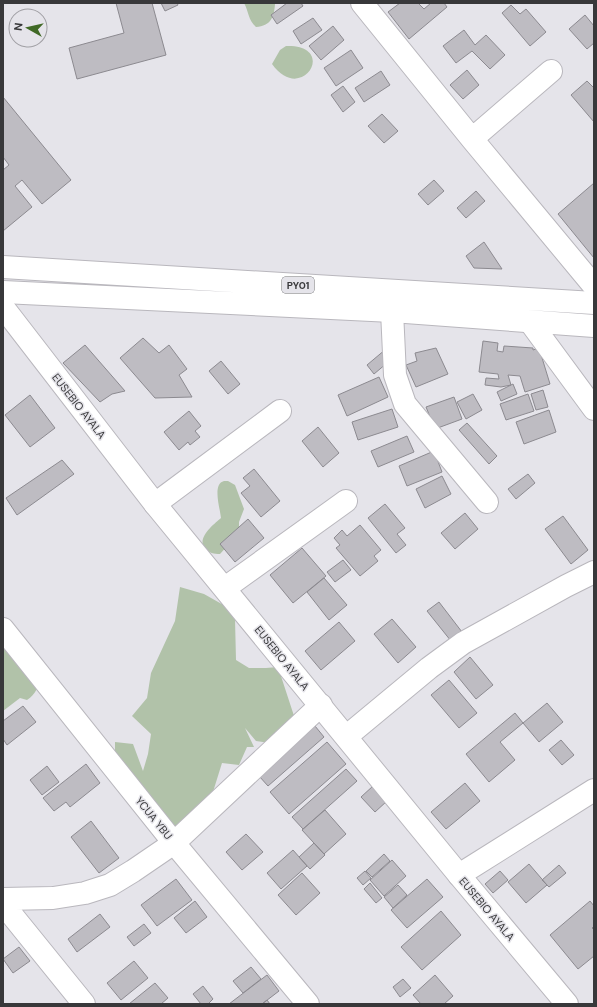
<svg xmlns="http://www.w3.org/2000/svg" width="597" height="1007" viewBox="0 0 597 1007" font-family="'DM Sans',sans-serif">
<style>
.green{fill:#b1c2a9}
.building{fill:#bebcc2;stroke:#8c8a90}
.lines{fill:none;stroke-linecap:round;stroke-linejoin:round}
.minor-casing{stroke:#b9b7bd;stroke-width:24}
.major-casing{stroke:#b9b7bd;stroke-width:24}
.highway-casing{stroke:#b9b7bd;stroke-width:24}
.minor{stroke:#fff;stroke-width:22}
.major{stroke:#fff;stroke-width:22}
.highway{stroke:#fff;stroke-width:22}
.labels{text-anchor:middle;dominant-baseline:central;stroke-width:3;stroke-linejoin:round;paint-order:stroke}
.shield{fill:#e5e4ea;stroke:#6c6c6f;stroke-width:1}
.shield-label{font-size:10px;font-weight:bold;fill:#38383a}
.street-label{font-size:11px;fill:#38383a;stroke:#e5e4ea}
</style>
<rect width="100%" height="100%" fill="#e5e4ea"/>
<!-- green -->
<path class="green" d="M244,3L275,4C274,17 271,26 256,27C248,20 249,12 244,3Z
M286,46C339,44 302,106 272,64L280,50Z
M224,481H228L235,485L244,509L239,522V533L220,554C214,554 209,553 205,549C196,538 214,524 221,518C220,508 212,484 224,481Z
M180,587L204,594L227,607L235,619L236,660L249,668H266L278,667L296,722L270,743L256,741L245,728L254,747H247L239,765L222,763L212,795L199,804L173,834L142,821L124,798L115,761V742L133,744L143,771L148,754L151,734L132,716L147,698L151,673L175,621Z
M3,643L41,677C38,687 36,694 27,700L20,698L3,711Z"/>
<!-- building -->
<path class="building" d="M116,3H152L166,55L77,79L69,48L124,33Z
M161,3H177L178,5L165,11Z
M287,3H301L303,6L277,24L271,15Z
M400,3H418L424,9L431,3H444L447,7L409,39L388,12Z
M511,5L520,14L526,9L546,32L530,46L502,13Z
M585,15L594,26V43L587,49L569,29Z
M313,18L322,30L301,44L293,31Z
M333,26L344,40L321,60L309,46Z
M464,30L475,45L486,35L505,55L490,69L472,51L456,63L443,46Z
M351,50L363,68L336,86L324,68Z
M467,70L479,85L463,99L450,85Z
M381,71L390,85L364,102L355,88Z
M587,81L594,88V122L571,95Z
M343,86L355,102L343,112L331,95Z
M3,97L71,180L42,204L22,180L15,186L32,207L3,231V170L9,165L3,157Z
M382,114L398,131L384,143L368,126Z
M434,180L444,191L428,205L418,194Z
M594,183V258L558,214Z
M476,191L485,201L466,218L457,208Z
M484,242L502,269L474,268L466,256Z
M143,338L159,353L169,345L187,369L179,375L192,397L155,398L120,358Z
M483,341L498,343L497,351L503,352L504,346L533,348V350L539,348L550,384L525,392L520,376L508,375L511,385L501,387L485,385L486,378L499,379L498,374L479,372Z
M85,345L125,391L112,394L100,402L63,363Z
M436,348L448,374L416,387L406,365L417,361L415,353Z
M386,349L393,358L374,374L367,365Z
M221,361L240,384L228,394L209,371Z
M379,377L388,397L347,416L338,395Z
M513,384L517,394L501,401L497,392Z
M543,390L548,407L536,410L531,394Z
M473,394L482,410L466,419L457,402Z
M528,394L534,411L506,420L500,404Z
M30,395L55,428L30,447L5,415Z
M454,397L462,419L435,429L426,407Z
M392,409L398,427L358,440L352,422Z
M549,410L556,432L524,444L516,422Z
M189,411L201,426L195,431L200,437L190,445L188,442L179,450L164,432Z
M467,423L497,456L489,464L459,430Z
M318,427L339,453L323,467L302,441Z
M407,436L414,452L378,467L371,451Z
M434,451L442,472L407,486L399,466Z
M62,460L74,474L17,515L6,498Z
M254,469L280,501L261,517L241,493L250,486L243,478Z
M528,474L535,483L516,499L508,489Z
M442,476L451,494L425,508L416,489Z
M385,504L405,528L397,534L406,545L396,553L368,518Z
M465,513L478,529L455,549L441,533Z
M563,516L588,550L571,564L545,529Z
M248,519L264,538L235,562L220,544Z
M360,525L381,550L374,556L378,561L360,576L336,548L340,545L334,538L342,530L347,536Z
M302,548L326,576L293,603L270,575Z
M343,560L351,570L335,582L327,572Z
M324,578L347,605L329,620L307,592Z
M439,602L462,632L451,641L427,611Z
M392,619L416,647L398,663L374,634Z
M339,622L355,641L321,670L305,651Z
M470,657L493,685L476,699L454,672Z
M449,680L477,713L459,728L431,695Z
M547,703L563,722L539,742L523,723Z
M23,706L36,722L7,745L3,739V721Z
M515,713L523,723L500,742L515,760L489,782L466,754Z
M315,726L324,737L268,786L259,776Z
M561,740L574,755L562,765L549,750Z
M327,742L346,764L289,814L270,792Z
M86,764L100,783L70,807L66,802L54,811L43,798Z
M47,766L59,782L42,795L30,780Z
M346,769L357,781L303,829L292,817Z
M465,783L480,801L446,829L431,812Z
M373,786L387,801L375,812L361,797Z
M325,810L346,834L324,854L302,830Z
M91,821L119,858L99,873L71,837Z
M246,834L263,852L242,870L226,852Z
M314,843L325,855L310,869L299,857Z
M293,850L307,866L281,889L267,873Z
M384,854L390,861L372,877L366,871Z
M392,860L406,876L384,896L370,880Z
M529,864L547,885L526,903L508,882Z
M559,865L566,873L549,887L542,880Z
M365,871L371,878L363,885L357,878Z
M500,871L508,880L493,893L485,884Z
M302,873L320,893L296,915L278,895Z
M176,879L192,900L157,926L141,905Z
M427,879L443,897L407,928L391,910Z
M370,883L382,898L376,903L364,889Z
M398,885L407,895L393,908L384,897Z
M195,901L207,917L186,933L174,918Z
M590,901L594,906V926L592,928L594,930V956L578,969L550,935Z
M441,911L461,935L422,970L401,947Z
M100,914L110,927L77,952L68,939Z
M144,924L151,933L134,946L127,937Z
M19,947L30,961L13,973L3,959Z
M134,961L148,978L121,1000L107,983Z
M251,967L261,979L243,993L233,981Z
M267,975L279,991L262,1004H229Z
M435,975L453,996L444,1004H421L413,995Z
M403,979L411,988L400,997L393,987Z
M155,983L168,998L161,1004H129Z
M203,986L213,999L208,1004H201L193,994Z
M267,1000L270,1004H262Z"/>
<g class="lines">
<!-- minor casing -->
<g class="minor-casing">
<path id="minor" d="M362,3L472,139L594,286
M472,139L551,71
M392,311L395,375L405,404L487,502
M530,322L594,409
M155,504L280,411
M225,588L346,501
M3,629L174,843L308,1004
M347,736L429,668L463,643L566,586L594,572
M459,875L594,790
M3,899L53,898L85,893L110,885L133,871L174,843L321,705
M3,904L84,1004"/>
</g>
<!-- major casing -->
<g class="major-casing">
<path id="major" d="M3,307L155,504L459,875L567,1004"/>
</g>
<!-- highway casing -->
<g class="highway-casing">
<path id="highway" d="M3,267L594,303
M3,292L392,311L594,326"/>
</g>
<!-- minor -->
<use href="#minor" class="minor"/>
<!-- major -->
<use href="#major" class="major"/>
<!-- highway -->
<use href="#highway" class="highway"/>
</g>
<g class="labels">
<!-- shield labels -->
<rect class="shield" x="282" y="277" width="32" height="16" rx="3"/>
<g class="shield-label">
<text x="298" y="285">PY01</text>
</g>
<!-- street labels -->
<g class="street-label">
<text transform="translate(79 406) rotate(52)">EUSEBIO AYALA</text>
<text transform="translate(282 658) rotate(51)">EUSEBIO AYALA</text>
<text transform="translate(154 818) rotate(51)">YCUA YBU</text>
<text transform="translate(487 909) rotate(50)">EUSEBIO AYALA</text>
</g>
</g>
<!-- border -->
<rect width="597" height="1007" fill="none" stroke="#38383a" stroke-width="8"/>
<!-- north arrow -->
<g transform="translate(28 28) rotate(278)"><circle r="19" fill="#e5e4ea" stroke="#a09fa4"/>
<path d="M0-3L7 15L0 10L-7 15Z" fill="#406926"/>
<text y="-6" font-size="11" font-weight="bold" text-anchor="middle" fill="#38383a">N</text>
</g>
</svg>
